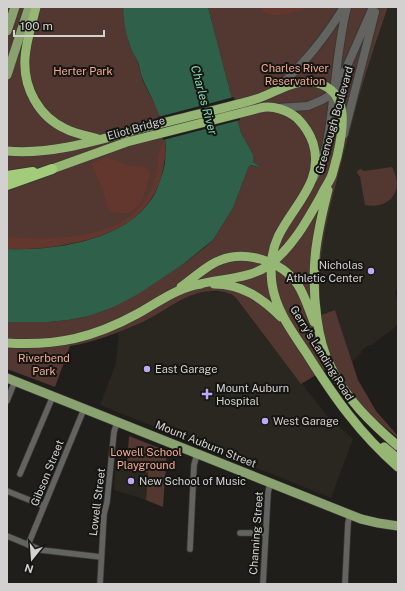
<svg xmlns="http://www.w3.org/2000/svg" width="405" height="591" viewBox="0 0 405 591" font-family="'Public Sans',sans-serif">
<style>
.built{fill:#292720}
.green{fill:#533731}
.forest{fill:#63372d}
.water{fill:#2f604a}
.pier{fill:#1f1e1b}
.lines{fill:none;stroke-linecap:round;stroke-linejoin:round}
.minor-casing{stroke:#393836;stroke-width:7}
.secondary-casing{stroke:#393836;stroke-width:10}
.primary-casing{stroke:#393836;stroke-width:10}
.trunk-casing{stroke:#393836;stroke-width:10}
.motorway-casing{stroke:#393836;stroke-width:12}
.minor{stroke:#63635f;stroke-width:5.5}
.secondary{stroke:#63635f;stroke-width:8}
.primary{stroke:#89a26f;stroke-width:9}
.trunk{stroke:#96b774;stroke-width:9}
.motorway{stroke:#a2cc79;stroke-width:10}
.poi-dot{fill:#bfa9f4;stroke:#151512;stroke-width:1.5}
.labels{text-anchor:middle;dominant-baseline:central;stroke-width:4;stroke-linejoin:round;paint-order:stroke}
.park-label{font-size:11px;fill:#f6a996;stroke:#151512}
.street-label{font-size:11px;fill:#d2d1cf;stroke:#151512}
.poi-label{font-size:11px;fill:#d2d1cf;stroke:#151512;text-anchor:start}
.water-label{font-size:12px;font-style:italic;fill:#86d6b1;stroke:#151512}
</style>
<rect width="100%" height="100%" fill="#1f1e1b"/>
<!-- built -->
<path class="built" d="M388,7H398V290L395,291L398,304V323L392,330L370,346L369,345L361,351L362,352L352,362L335,310L321,315L319,284L320,259L327,219L350,125L368,64Z
M207,291L229,293L236,298L253,321L329,418L353,439L331,498L100,405L116,363L119,332L146,321L182,299L196,293Z
M116,462L127,463V465L148,473L146,500L114,490Z"/>
<!-- green -->
<path class="green" d="M7,7H123L129,44L137,60L143,81L159,113L165,139L166,156L146,206L109,232L7,249Z
M208,7H388C369,60 353,113 340,168C327,219 315,260 321,315L335,310L358,380L376,411L398,436V438L375,419L358,403L333,365L301,384L236,298C230,292 224,292 216,291C187,290 168,310 143,322C119,332 96,342 70,346L55,387L7,369V322H48L68,320L89,316L114,307L182,265L204,248L213,240L233,208L249,166L250,165L257,167L258,165L253,162V154L241,133Z
M392,167C405,190 390,210 365,205L360,177L357,173L358,170L361,169L364,171Z
M129,436L167,451L163,507L146,500L148,473L127,465Z"/>
<!-- forest -->
<path class="forest" d="M260,7H310C297,11 267,23 260,7Z
M165,139C168,202 132,231 74,243C51,248 30,250 7,249V237C53,240 127,241 150,192C154,184 157,174 158,165C158,160 158,155 160,150C161,146 163,143 165,139Z
M108,157L127,165L146,167L150,173C144,197 141,221 109,211C106,205 106,199 104,193C101,182 94,174 92,163Z"/>
<!-- water -->
<path class="water" d="M123,7H208L241,133L253,154V162L258,165V167L251,165L249,166L233,208L213,240L182,265L138,294L114,307L89,316L68,320L48,322H7V249C53,251 123,241 151,200C156,193 158,186 161,178C167,161 167,144 163,127C159,111 151,97 144,82C141,76 140,69 138,62C135,56 131,50 129,43C125,31 124,19 123,7Z"/>
<!-- pier -->
<path class="pier" d="M234,97L240,120L163,140L158,117Z"/>
<g class="lines">
<!-- minor casing -->
<g class="minor-casing">
<path id="minor" d="M7,401L15,381
M20,474L53,396
M7,491L44,506
M240,533H266
M7,536L41,550L101,557
M28,545L84,409
M190,549L194,465L197,454
M100,584L104,514L107,502L114,432L117,422
M263,584L268,493L270,483
M345,584L348,523L350,514"/>
</g>
<!-- secondary casing -->
<g class="secondary-casing">
<path id="secondary" d="M277,89C305,62 323,41 344,7
M278,108L308,106L322,100L334,93L348,64L373,7
M344,134L375,12
M314,178C329,151 330,122 334,92C337,64 340,35 347,7"/>
</g>
<!-- primary casing -->
<g class="primary-casing">
<path id="primary" d="M7,31L15,7
M7,75L29,7
M7,378L361,519L378,523L398,526"/>
</g>
<!-- trunk casing -->
<g class="trunk-casing">
<path id="trunk" d="M36,7C32,24 26,41 25,58C23,88 39,117 66,129C76,134 88,136 98,139
M7,151C53,155 99,140 143,128C180,118 218,110 256,99C276,93 295,77 317,83C351,92 343,131 337,157C335,163 334,169 332,175C330,181 325,187 322,194C308,219 293,247 269,265C248,280 220,278 196,285
M52,169L127,142L260,108C273,105 287,110 297,118C304,125 310,134 313,143C325,182 293,205 278,237C271,252 270,268 272,284C276,311 293,333 307,354C334,397 360,434 398,467
M328,190C316,237 310,269 317,319C319,334 323,351 330,365C345,398 371,423 398,446
M214,284C242,284 262,298 281,317
M181,287C192,279 204,268 216,262C244,249 281,260 298,285C305,296 309,310 314,322
M7,343C57,346 93,338 137,314C157,303 178,287 201,284
M384,447L398,459"/>
</g>
<!-- motorway casing -->
<g class="motorway-casing">
<path id="motorway" d="M7,176L33,172
M7,185L52,169"/>
</g>
<!-- minor -->
<use href="#minor" class="minor"/>
<!-- secondary -->
<use href="#secondary" class="secondary"/>
<!-- primary -->
<use href="#primary" class="primary"/>
<!-- trunk -->
<use href="#trunk" class="trunk"/>
<!-- motorway -->
<use href="#motorway" class="motorway"/>
</g>
<!-- markers -->
<g class="poi-dot">
<circle cx="371" cy="271" r="4"/>
<circle cx="147" cy="369" r="4"/>
<path d="M205 388h4v4h4v4h-4v4h-4v-4h-4v-4h4z"/>
<circle cx="265" cy="421" r="4"/>
<circle cx="131" cy="481" r="4"/>
</g>
<g class="labels">
<!-- park labels -->
<g class="park-label">
<text x="295" y="68">Charles River<tspan x="295" dy="13">Reservation</tspan></text>
<text x="83" y="71">Herter Park</text>
<text x="44" y="358">Riverbend<tspan x="44" dy="13">Park</tspan></text>
<text x="146" y="452">Lowell School<tspan x="146" dy="13">Playground</tspan></text>
</g>
<!-- street labels -->
<g class="street-label">
<text transform="translate(334 120) rotate(-74)">Greenough Boulevard</text>
<text transform="translate(136 128) rotate(-16)">Eliot Bridge</text>
<text transform="translate(322 353) rotate(58)">Gerry's Landing Road</text>
<text transform="translate(206 444) rotate(22)">Mount Auburn Street</text>
<text transform="translate(47 473) rotate(-68)">Gibson Street</text>
<text transform="translate(97 502) rotate(-83)">Lowell Street</text>
<text transform="translate(256 533) rotate(-86)">Channing Street</text>
</g>
<!-- poi labels -->
<g class="poi-label">
<text x="363" y="265" text-anchor="end">Nicholas<tspan x="363" dy="13">Athletic Center</tspan></text>
<text x="155" y="369">East Garage</text>
<text x="216" y="388">Mount Auburn<tspan x="216" dy="13">Hospital</tspan></text>
<text x="273" y="421">West Garage</text>
<text x="139" y="481">New School of Music</text>
</g>
<!-- water labels -->
<g class="water-label">
<text transform="translate(204 100) rotate(75)">Charles River</text>
</g>
</g>
<!-- border -->
<rect width="405" height="591" fill="none" stroke="#d2d1cf" stroke-width="16"/>
<!-- north arrow -->
<g transform="translate(32 559) rotate(197)" stroke="#151512" stroke-width="3" paint-order="stroke">
<path d="M0-3L7 15L0 10L-7 15Z" fill="#d2d1cf"/>
<text y="-6" font-size="11" font-weight="bold" text-anchor="middle" fill="#d2d1cf">N</text>
</g>
<!-- scale -->
<path d="M14 30v6h90v-6" fill="none" stroke="#d2d1cf" stroke-width="2"/>
<text x="20" y="30" font-size="12" fill="#d2d1cf" stroke="#151512" stroke-width="3" paint-order="stroke">100 m</text>
</svg>
